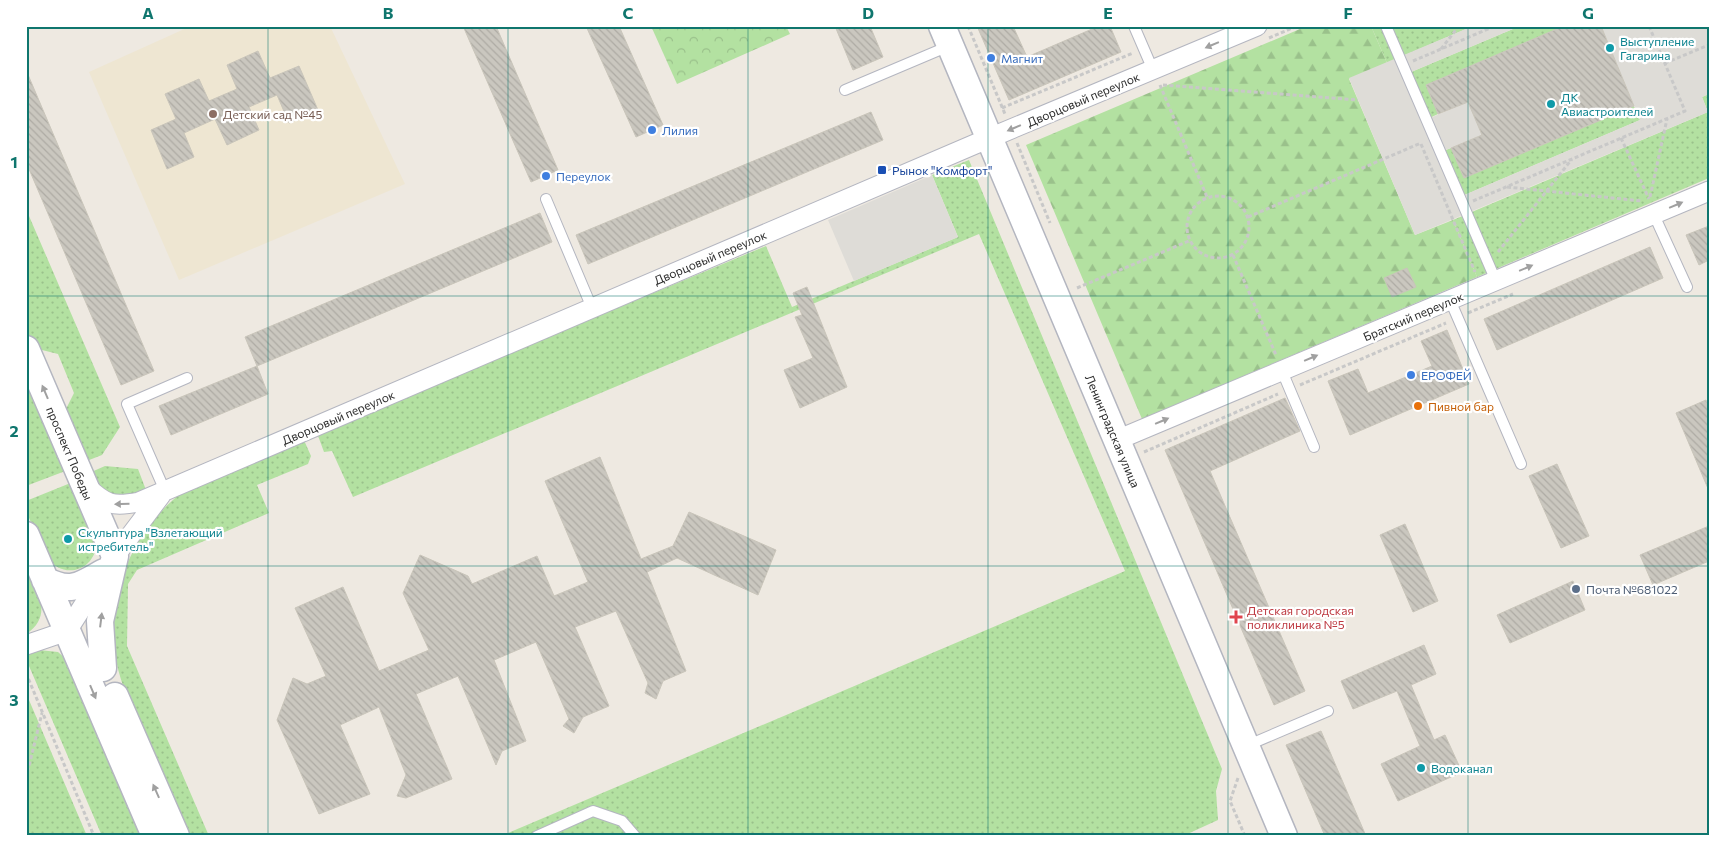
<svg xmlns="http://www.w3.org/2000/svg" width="1735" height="862" viewBox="0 0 1735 862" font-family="Commissioner,sans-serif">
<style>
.education{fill:#eee6d2}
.grass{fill:url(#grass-dots)}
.forest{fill:url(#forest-firs)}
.park{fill:url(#park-crowns)}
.plaza{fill:#dedcd7}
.building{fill:url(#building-back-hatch);stroke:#c9c5ba}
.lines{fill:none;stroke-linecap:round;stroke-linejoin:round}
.lane-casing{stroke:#b4b6c0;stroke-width:12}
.street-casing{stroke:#b4b6c0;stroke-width:21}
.secondary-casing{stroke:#b4b6c0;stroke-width:29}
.path{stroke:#c8c8c8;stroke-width:3;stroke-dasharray:4 2.5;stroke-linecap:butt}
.lane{stroke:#fff;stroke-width:10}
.street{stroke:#fff;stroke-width:19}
.secondary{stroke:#fff;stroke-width:26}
.oneway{fill:#a0a0a0}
.grid{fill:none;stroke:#0f766e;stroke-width:1;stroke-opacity:0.55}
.culture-dot{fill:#0f9aa8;stroke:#fff;stroke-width:2}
.shop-dot{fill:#3f7fe0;stroke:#fff;stroke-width:2}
.education-dot{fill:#8d6e63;stroke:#fff;stroke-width:2}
.transit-dot{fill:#1a4fb4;stroke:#fff;stroke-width:2}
.food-dot{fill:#e8710a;stroke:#fff;stroke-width:2}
.service-dot{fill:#5c6f8a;stroke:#fff;stroke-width:2}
.health-dot{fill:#e0444e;stroke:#fff;stroke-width:2}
.labels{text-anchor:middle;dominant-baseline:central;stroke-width:4.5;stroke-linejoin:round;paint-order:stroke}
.culture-label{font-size:12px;fill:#0d838f;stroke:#fff;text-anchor:start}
.shop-label{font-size:12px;fill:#366cbe;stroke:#fff;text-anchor:start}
.street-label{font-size:12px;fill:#2d2d2d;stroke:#fff}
.education-label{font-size:12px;fill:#785e54;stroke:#fff;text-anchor:start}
.transit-label{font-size:12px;fill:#164399;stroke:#fff;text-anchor:start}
.food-label{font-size:12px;fill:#c56008;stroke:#fff;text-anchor:start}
.service-label{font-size:12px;fill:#4e5e75;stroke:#fff;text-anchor:start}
.health-label{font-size:12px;fill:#be3a42;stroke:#fff;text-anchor:start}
.neatline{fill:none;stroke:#0f766e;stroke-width:2}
.grid-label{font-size:16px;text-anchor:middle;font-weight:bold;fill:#0f766e}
</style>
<defs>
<pattern id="grass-dots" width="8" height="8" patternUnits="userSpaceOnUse" patternTransform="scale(1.25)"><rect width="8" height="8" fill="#b3e1a1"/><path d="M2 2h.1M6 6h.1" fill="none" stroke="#9ac18b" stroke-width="1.8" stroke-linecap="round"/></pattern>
<pattern id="forest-firs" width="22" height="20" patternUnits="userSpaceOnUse" patternTransform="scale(1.25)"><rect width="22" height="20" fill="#b3e1a1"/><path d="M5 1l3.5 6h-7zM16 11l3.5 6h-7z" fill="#9ac18b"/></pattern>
<pattern id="park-crowns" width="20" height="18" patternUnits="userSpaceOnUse" patternTransform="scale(1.25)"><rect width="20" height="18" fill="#b3e1a1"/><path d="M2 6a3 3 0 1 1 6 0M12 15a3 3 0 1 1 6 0" fill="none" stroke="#9ac18b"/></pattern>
<pattern id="building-back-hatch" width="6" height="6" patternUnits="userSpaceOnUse" patternTransform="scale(1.25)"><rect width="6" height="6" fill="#cac7bf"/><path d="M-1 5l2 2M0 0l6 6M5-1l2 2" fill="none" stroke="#aeaba4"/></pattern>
</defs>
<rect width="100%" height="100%" fill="#eee9e1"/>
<!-- education -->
<path class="education" d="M191,26H330L405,184L179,280L89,72Z"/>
<!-- grass -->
<path class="grass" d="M1371,26H1473L1387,63Z
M1520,26H1564L1426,85L1438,114L1423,121L1404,75Z
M1709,94V178L1477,277L1453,220L1708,112L1702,97Z
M1634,106L1640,120L1455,199L1436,154L1451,148L1464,178Z
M969,160L1222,769L1216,791L1218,820L1183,836H501L1125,571L979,234L353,497L332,451L324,452L317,433L766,246L792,307L958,237L932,175Z
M26,209L120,427L102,455L84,462L63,415L74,393L58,354L34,348L26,329Z
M26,374L68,470L26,486Z
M303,438L311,456L308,464L257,485L269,513L137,570L128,584L127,646L209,836H187C172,802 158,768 143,735C133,710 121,686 116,660C102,591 140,514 201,480C233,463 270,452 303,438Z
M105,466L138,469L146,490C119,498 105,500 89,473Z
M73,482L97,543C94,572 63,580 46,557L26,511V501Z
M26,563C36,588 55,615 26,634Z
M39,650L58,652L67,660L145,836H102L26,659V655Z
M26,693L87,836H26Z"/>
<!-- forest -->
<path class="forest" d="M1307,26H1371L1387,63L1349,79L1415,235L1453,220L1477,277L1142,419L1026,145Z"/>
<!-- park -->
<path class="park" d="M651,26H786L790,34L677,84Z"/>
<!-- plaza -->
<path class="plaza" d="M1473,26H1520L1404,75L1423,121L1468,102L1482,135L1436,154L1455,199L1640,120L1601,26H1709V94L1702,97L1708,112L1415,235L1349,78Z
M932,175L958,237L854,281L828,220Z"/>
<!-- building -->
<path class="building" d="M463,26H496L558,170L531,182Z
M586,26H619L663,125L636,137Z
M835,26H870L883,57L853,70Z
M977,26H1013L1027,57L1099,26H1110L1121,52L1009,100Z
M1564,26H1601L1634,106L1464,178L1451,148L1482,135L1468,102L1438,114L1426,85Z
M258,51L270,78L299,66L318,110L289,123L277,95L249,107L259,130L227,145L215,119L184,133L194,157L167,169L151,130L176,119L165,94L199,79L209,101L237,89L227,65Z
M26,70L154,371L121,385L26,162Z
M871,112L883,140L588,264L576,235Z
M540,213L552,242L257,366L245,337Z
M1709,226V260L1699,265L1686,235Z
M1650,247L1663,278L1497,350L1484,319Z
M1407,268L1416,287L1392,297L1384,278Z
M807,287L847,387L800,408L784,370L813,358L795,317L802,315L793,293Z
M1447,330L1469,384L1350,435L1328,381L1358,369L1368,393L1432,366L1421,341Z
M257,366L268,394L171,435L159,406Z
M1285,398L1300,431L1210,471L1305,691L1274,705L1165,450Z
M1706,400L1709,407V491L1676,413Z
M600,457L641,559L673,546L689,512L776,550L758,595L677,558L647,572L686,671L663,681L656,699L645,693L648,683L616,611L575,627L609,706L583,717L574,733L563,726L569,719L536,642L494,660L526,741L502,751L496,765L458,676L416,694L452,779L406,798L397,796L406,775L379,707L340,725L370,794L319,814L277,720L293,678L307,684L326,676L295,608L343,587L379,671L429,650L403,593L420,555L468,576L472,584L537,556L554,596L588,582L545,481Z
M1557,464L1589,536L1561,548L1529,476Z
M1405,524L1438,601L1413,612L1380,535Z
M1709,526V561L1653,585L1640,555Z
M1573,581L1585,610L1510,643L1497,615Z
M1424,645L1436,674L1411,685L1434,740L1445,735L1462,772L1398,801L1381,764L1420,746L1397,691L1353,709L1341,681Z
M1321,731L1366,836H1325L1286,745Z"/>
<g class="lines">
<!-- lane casing -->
<g class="lane-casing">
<path id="lane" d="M1134,26L1153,70
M1386,26L1496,281
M845,90L949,46
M546,199L592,308
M1654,215L1687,287
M1450,300L1521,464
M1282,371L1314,447
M165,491L127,404L187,378
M1246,746L1328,711
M537,836L593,811L622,821L635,836"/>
</g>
<!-- street casing -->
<g class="street-casing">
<path id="street" d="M1117,440L1709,191
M87,487C106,505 113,507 139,502L973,145L1257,26
M26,645L67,631L115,556L161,495"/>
</g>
<!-- secondary casing -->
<g class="secondary-casing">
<path id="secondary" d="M942,26L1284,836
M26,349L115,556L100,621L103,668
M26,535L155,836
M45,580C71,594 81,585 104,572
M115,696L176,836"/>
</g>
<!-- path -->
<path class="path" d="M968,26L1005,114
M1269,38L1297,26
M1441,49L1459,26
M1413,61L1495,26
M1665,63L1709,45
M1160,85L1207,197
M1163,85L1358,100
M1002,108L1133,53
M1621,138L1649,199
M1017,143L1050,223
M1421,144L1475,272
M1507,187L1642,201
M1187 227a31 31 0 1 1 62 0a31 31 0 1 1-62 0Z
M1650,197L1667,119
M1473,201L1685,111L1649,26
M1248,217L1421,143
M1498,252L1572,159
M1233,255L1276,355
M1077,288L1189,241
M1468,313L1513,294
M1300,385L1446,323
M1144,452L1278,394
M26,673L94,836
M26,778L42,713
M1238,778L1230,801L1245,836"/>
<!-- lane -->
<use href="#lane" class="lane"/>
<!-- street -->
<use href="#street" class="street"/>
<!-- secondary -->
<use href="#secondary" class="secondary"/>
</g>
<!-- one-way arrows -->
<defs><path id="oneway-solid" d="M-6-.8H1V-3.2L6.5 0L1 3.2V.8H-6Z" transform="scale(1.25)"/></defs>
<g class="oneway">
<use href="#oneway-solid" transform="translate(1212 45) rotate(157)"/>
<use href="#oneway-solid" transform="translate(1014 128) rotate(157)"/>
<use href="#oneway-solid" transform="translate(1676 205) rotate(-23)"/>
<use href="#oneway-solid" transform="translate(1526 268) rotate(-23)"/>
<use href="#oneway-solid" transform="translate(1311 358) rotate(-23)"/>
<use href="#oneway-solid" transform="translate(45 392) rotate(-113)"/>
<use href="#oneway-solid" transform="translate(1162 421) rotate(-23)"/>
<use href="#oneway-solid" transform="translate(122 504) rotate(178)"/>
<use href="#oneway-solid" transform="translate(101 620) rotate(-83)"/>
<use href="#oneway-solid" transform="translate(93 692) rotate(67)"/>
<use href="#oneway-solid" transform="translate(156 791) rotate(-114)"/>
</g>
<!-- grid -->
<path class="grid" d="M268,26V836M508,26V836M748,26V836M988,26V836M1228,26V836M1468,26V836M26,296H1709M26,566H1709"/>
<!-- markers -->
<g class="culture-dot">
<circle cx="1610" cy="48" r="5"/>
<circle cx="1551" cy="104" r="5"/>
<circle cx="68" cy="539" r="5"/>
<circle cx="1421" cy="768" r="5"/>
</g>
<g class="shop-dot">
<circle cx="991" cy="58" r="5"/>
<circle cx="652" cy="130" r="5"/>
<circle cx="546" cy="176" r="5"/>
<circle cx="1411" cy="375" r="5"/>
</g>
<circle class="education-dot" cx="213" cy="114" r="5"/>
<rect class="transit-dot" x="877" y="165" width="10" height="10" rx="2.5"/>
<circle class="food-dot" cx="1418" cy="406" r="5"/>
<circle class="service-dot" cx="1576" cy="589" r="5"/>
<path class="health-dot" d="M1233.5 609.5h5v5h5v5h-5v5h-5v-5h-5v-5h5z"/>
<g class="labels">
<!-- culture labels -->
<g class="culture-label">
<text x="1620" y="41">Выступление<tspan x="1620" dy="14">Гагарина</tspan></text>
<text x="1561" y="97">ДК<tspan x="1561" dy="14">Авиастроителей</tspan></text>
<text x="78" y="532">Скульптура "Взлетающий<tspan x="78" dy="14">истребитель"</tspan></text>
<text x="1431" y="768">Водоканал</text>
</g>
<!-- shop labels -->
<g class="shop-label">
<text x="1001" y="58">Магнит</text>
<text x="662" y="130">Лилия</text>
<text x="556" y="176">Переулок</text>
<text x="1421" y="375">ЕРОФЕЙ</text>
</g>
<!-- street labels -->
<g class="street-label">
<text transform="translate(1083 99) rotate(-23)">Дворцовый переулок</text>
<text transform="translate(710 257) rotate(-23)">Дворцовый переулок</text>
<text transform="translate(1413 316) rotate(-23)">Братский переулок</text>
<text transform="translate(338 417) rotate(-23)">Дворцовый переулок</text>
<text transform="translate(1113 431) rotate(67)">Ленинградская улица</text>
<text transform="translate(70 453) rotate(67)">проспект Победы</text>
</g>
<!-- education labels -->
<g class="education-label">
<text x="223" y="114">Детский сад №45</text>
</g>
<!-- transit labels -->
<g class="transit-label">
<text x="892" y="170">Рынок "Комфорт"</text>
</g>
<!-- food labels -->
<g class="food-label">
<text x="1428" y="406">Пивной бар</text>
</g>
<!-- service labels -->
<g class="service-label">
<text x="1586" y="589">Почта №681022</text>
</g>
<!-- health labels -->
<g class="health-label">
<text x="1247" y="610">Детская городская<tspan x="1247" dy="14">поликлиника №5</tspan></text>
</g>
</g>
<!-- border -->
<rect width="1735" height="862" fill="none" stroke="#ffffff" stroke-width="55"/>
<rect x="28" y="28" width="1680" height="806" class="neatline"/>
<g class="grid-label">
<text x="148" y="19">A</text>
<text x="388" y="19">B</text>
<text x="628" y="19">C</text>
<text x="868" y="19">D</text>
<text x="1108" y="19">E</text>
<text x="1348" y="19">F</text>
<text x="1588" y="19">G</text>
<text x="14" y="168">1</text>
<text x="14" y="437">2</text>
<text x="14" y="706">3</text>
</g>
</svg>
